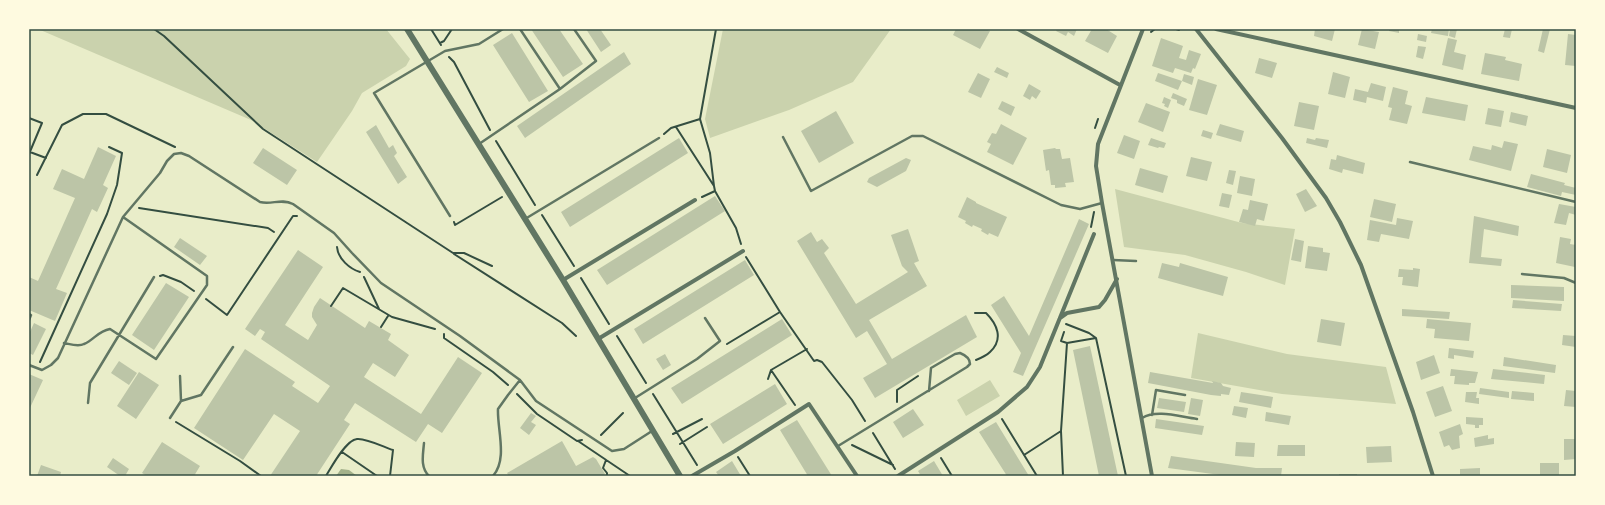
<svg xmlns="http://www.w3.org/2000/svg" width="1605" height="505" viewBox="0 0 1605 505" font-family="Jost,sans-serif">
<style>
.green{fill:#cad2ad}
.water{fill:#a3b18a}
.building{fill:#bcc5a7}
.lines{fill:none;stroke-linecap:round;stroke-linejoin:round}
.path{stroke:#344e41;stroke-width:2}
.service{stroke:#617663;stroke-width:2.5}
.minor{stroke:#617663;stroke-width:4}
.tertiary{stroke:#617663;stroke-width:6}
.neatline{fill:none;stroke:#344e41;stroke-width:1.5}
</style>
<rect width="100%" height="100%" fill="#e9edc9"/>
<!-- green -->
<path class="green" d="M38,29H386L410,59L406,66L362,93L352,111L317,162L251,120Z
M723,29H891L853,82L789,110L710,138L705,119Z
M1115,189L1242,223L1295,229L1285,285L1246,272L1185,255L1124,247Z
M1198,333L1287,354L1386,367L1396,404L1282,394L1191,378Z
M990,380L1000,396L966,416L957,400Z"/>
<!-- water -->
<path class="water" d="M341,469L349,470L357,476H336Z"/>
<!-- building -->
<path class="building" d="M531,29H559L583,64L563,77Z
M586,29H600L611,45L601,52Z
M956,29H985L990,31L980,49L953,35Z
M1057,29H1077L1074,36L1068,32L1066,36L1056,31Z
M1092,29H1106L1117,36L1108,53L1085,41Z
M1315,29H1335L1332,41L1314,36Z
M1362,29L1379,32L1375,49L1358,45Z
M1389,29H1399V33L1389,31Z
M1432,29H1449L1448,36L1431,33Z
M1450,29H1457L1455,38L1449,36Z
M1505,29H1512L1510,38L1503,37Z
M1543,29H1550L1544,53L1538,51Z
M512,33L548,91L529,102L493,45Z
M1418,34L1427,36L1426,42L1417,40Z
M1568,34L1576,35V66L1565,65Z
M1161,38L1183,46L1179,58L1186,60L1189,50L1201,54L1195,69L1193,68L1191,73L1175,68L1173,73L1152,66Z
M1448,38L1457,40L1454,52L1466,55L1463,70L1442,65Z
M1418,46L1426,47L1423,59L1416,57Z
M624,52L631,64L525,138L517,126Z
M1485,53L1506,57L1505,60L1522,64L1519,81L1481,74Z
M1259,58L1277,63L1272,78L1255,73Z
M997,67L1009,73L1007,78L994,72Z
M1333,72L1350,77L1345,98L1328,94Z
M978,73L990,79L981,98L968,92Z
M1158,73L1182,81L1178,90L1155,81Z
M1184,74L1194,77L1192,85L1182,81Z
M1198,79L1217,85L1207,115L1189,110Z
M1371,83L1386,87L1383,101L1367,97L1366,103L1353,100L1355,89L1368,92Z
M1029,84L1041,91L1036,99L1032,96L1030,100L1023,96Z
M1393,87L1408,91L1405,104L1412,106L1407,124L1389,120L1392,108L1388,107Z
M1173,93L1187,99L1184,106L1177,103V100L1171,98Z
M1164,97L1171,100L1168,108L1164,106L1165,104L1162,103Z
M1426,97L1468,105L1465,121L1422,113Z
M1002,101L1015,107L1011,116L998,109Z
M1299,102L1319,106L1314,130L1294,126Z
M1146,103L1170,112L1163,132L1138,122Z
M1488,108L1504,111L1501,127L1485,124Z
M836,111L854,143L819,163L801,131Z
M1511,112L1528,116L1526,126L1509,122Z
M1001,124L1027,138L1013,165L987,152L991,144L987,142L992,133L996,134Z
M1220,124L1244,131L1241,142L1216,135Z
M376,125L389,148L393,145L397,153L394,156L407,177L398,184L366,132Z
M1203,130L1213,133L1211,139L1201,136Z
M1124,135L1140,141L1134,159L1117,153Z
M679,138L688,153L570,227L561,212Z
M1151,138L1166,143L1164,148L1159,147L1158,148L1148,145Z
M1307,138L1315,140L1316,138L1329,140L1327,148L1306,143Z
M1504,141L1518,144L1511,171L1469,160L1473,146L1491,150L1492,145L1502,148Z
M98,147L116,156L103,185L108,188L97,212L92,209L56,289L67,293L55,321L29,310V277L38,281L75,198L53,189L62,169L84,179Z
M263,148L297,170L287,185L253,163Z
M1055,148L1056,149H1060L1062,159L1070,158L1074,182L1065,183L1066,187L1055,188V185H1051L1049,170L1046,171L1043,150Z
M1547,149L1571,155L1567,173L1543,167Z
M1337,155L1365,163L1363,174L1343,169L1342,173L1329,169L1331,159L1336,160Z
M1191,157L1212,162L1207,181L1186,176Z
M906,158L911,160L906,171L877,187L867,182L869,178Z
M1140,168L1168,176L1163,193L1135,185Z
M1229,170L1236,171L1233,185L1226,183Z
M1531,174L1565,183L1564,185L1576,188V195L1562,192L1561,196L1527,187Z
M1240,176L1255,179L1252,196L1237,193Z
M1306,189L1317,206L1305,212L1296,194Z
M1222,193L1232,195L1229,208L1219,206Z
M715,196L725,211L607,285L597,270Z
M967,197L976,202V203L1007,217L998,237L989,233L988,235L981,231L982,229L973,225L972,227L965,223L966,221L958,217Z
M1374,199L1396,204L1392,222L1370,217Z
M1250,200L1268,204L1264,221L1257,219L1255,226L1239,222L1243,209L1248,210Z
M1559,204L1576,207V215L1569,213L1566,225L1554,223Z
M1474,216L1519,226L1518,236L1484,229L1481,257L1502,259L1501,266L1469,263Z
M1397,218L1413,221L1409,239L1381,234L1379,242L1367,240L1370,220L1396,225Z
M1079,219L1089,224L1023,376L1013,372L1021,353L991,305L1004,296L1029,336Z
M908,229L919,261L914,263L927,286L869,320L892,359L966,315L977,337L875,398L863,378L887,364L867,331L856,338L797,241L811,232L817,242L822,239L829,248L824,253L856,304L908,272L902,266L891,235Z
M1560,237L1571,239L1570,244L1576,245L1575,267L1556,263Z
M180,238L207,256L200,265L174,247Z
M1295,239L1304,241L1301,262L1291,260Z
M1308,246L1323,248V252L1330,253L1327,271L1305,268Z
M298,250L323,267L285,325L308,340L317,325L312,317V313L314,307L320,298L365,328L369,321L391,334L388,340L409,355L395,377L373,363L364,377L421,414L458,357L482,373L442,433L428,424L416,442L355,403L344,420L350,424L316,476H270L300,431L274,414L243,460L194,428L245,349L295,382L292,386L318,403L330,386L261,339L265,332L260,329L255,336L245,329Z
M745,260L754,275L643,344L634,329Z
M1162,263L1179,267L1180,263L1228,277L1223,296L1158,278Z
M1413,268L1420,269L1418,287L1402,285L1403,277H1398L1399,269L1413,270Z
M166,283L189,297L154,350L132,335Z
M1511,285L1564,287V301L1511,298Z
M1513,300L1562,304L1561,311L1512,308Z
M1402,309L1450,312L1449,319L1402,316Z
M782,319L792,335L682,404L671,388Z
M1321,319L1345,323L1341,346L1317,342Z
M1427,319L1471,323L1469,341L1434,338L1435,329L1426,328Z
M34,323L46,329L33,355L29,353V334Z
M1563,335L1576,336V347L1562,345Z
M1090,346L1118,476H1099L1073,350Z
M1449,348L1474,351L1473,358L1454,355V359L1448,358Z
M665,354L671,365L663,370L656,359Z
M1434,355L1440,373L1421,380L1416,362Z
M1504,357L1556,365L1555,373L1503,366Z
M119,361L137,373L129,385L111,373Z
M1451,369L1478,372L1475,383H1469V385L1454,384L1455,376H1450Z
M1493,369L1545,375L1544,384L1491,379Z
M139,372L159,385L136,419L117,406Z
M1150,372L1213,383L1212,381L1221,383L1223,386L1231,388L1229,395L1221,394V396L1211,395L1148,383Z
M29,374L43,380L29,410Z
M775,384L787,404L723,444L710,424Z
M1443,386L1452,411L1435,417L1426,392Z
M1480,388L1509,392V398L1479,394Z
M1566,390L1576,391V407L1564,406Z
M1512,391L1534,393V401L1511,399Z
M1241,392L1273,397L1271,408L1239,402Z
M1466,392H1477L1476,398H1479V404L1465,402Z
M1159,398L1186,402L1184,412L1157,408Z
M1191,398L1203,400L1200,416L1188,414Z
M1234,406L1248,408L1246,418L1232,415Z
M913,409L924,425L903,438L893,422Z
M1266,412L1291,416L1289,425L1265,421Z
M531,413L536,416L531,422L536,425L529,435L520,428Z
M1466,417L1483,418V425H1479V428H1475V425L1466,424Z
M1156,419L1204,426L1202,435L1155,428Z
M797,420L832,476H808L780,430Z
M996,422L1029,476H1007L979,432Z
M1460,424L1463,434L1459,436L1460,448L1452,450L1449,445L1444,447L1439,432Z
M1488,435V439L1494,438V444L1475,447L1474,438Z
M1564,439H1576V459L1564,460Z
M562,441L576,466L593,457L596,459L605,474L602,476H582V475L579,476H509L507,473Z
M162,442L200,466L194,476H147L142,473Z
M1236,442L1255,443L1254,457L1235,456Z
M1278,445H1305V456H1277Z
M1391,446L1392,462L1367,463L1366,447Z
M1171,456L1256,468H1282L1281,476H1228L1168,468Z
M113,458L129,469L125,476H120L107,467Z
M732,461L741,476H719L716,472Z
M934,461L943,476H921L918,471Z
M1540,463H1559V476H1540Z
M41,465L61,472L60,476H37Z
M1480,468V476H1460V469Z
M1339,474H1357V476H1339Z"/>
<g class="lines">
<!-- path -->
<path class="path" d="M154,29L164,36L263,129L453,253H464L492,266
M431,29L441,45
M1176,29L1179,30
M1151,32L1155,29
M440,43L444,41L452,29
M449,57L454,62L490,130
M29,118L42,123L29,154
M676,127L714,186L710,153L700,119
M1095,128L1098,119
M664,134L671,128L700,119L716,29
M496,141L535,205
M30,152L46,158
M37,175L62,125L83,114H106L175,147
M714,186L715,191L736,228L741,244
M702,197L715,191
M139,208L268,228L274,232
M542,215L574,266
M454,222L455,225L502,197
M1091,227L1094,212
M337,247C338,259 350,269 360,272
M454,254L562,323L576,336
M746,257L780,312L814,361L817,360L822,362L852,400L865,421
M160,276L163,275L181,282L194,291
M364,277L379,309
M581,278L609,324
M206,299L227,315L293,216H297
M331,306L343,288L392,317L435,329
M975,313H986C997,324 1004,339 990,352C987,355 981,358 976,360
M1066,324L1089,333L1096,338
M381,327L388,316
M1064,332L1061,341L1067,343L1096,338L1126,476
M444,334V338L493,372L508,385
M617,336L646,383
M727,344L780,312
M40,362L107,214L117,185L122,153L109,147
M771,370L795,405
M768,379L771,370L807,349
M517,394L537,414L577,441L582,440
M653,394L697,465
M897,402V390L918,376
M1002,419L1037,476
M176,422L240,461L261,476
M1061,431L1067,343
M873,433L895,469
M673,434L702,419
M601,435L623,413
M578,441L630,476
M680,444L707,427
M852,445L893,465
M342,452L377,476
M1024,455L1061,431L1063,476
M738,457L750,476
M941,458L952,476
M606,460L603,468L607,473V476
M326,476C332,466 346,440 357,439C366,438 384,447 393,450L390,476"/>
<!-- service -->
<path class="service" d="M520,29L560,89
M783,137L811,191L912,136H923L1061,205L1080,209L1102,203
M479,144L560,89L596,61L574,29
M1410,162L1576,202
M450,216L374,93L445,51L479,44L503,29
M525,219L659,138
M1113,260L1136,261
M1522,274L1564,278L1576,283
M29,314L31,315L29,320
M64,343C70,344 78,347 84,344C94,340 98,331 110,329L156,359L207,285V276L123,217
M29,365L42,370L51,365L58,358L123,217L160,173L167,161L174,154L181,153L189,156L260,202C272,205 281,198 293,204L334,233L352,253L381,283L460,336L520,380L536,401L612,451L624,449L652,431
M180,376L181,401L201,395L233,347
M635,398L697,359L720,341L705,318
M88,403L90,383L154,277
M1152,415L1156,390L1185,395
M170,418L181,401
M1142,418C1157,409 1180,417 1197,419
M424,443C423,455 420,467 429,476
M838,446L967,367L970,364C970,358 965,355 960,353L955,354L931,368L929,391
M493,476C508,459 497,429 498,409L508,395L520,380"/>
<!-- minor -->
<path class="minor" d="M1018,29L1120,85
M1143,29L1098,144L1096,166L1102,203L1152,476
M1196,29L1282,138L1326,198L1340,222L1361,265L1413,412L1433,476
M1216,29L1576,108
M563,280L695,200
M1060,318L1067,313L1099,307L1105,300L1117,279
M598,339L743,251
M692,476L735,451L809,404L857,476
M898,476L998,412L1027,387L1040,367L1094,234"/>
<!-- tertiary -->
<path class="tertiary" d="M407,29L563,280L680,476"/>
</g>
<!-- border -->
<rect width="1605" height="505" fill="none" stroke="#fefae0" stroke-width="60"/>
<rect x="30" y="30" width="1545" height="445" class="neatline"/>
</svg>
